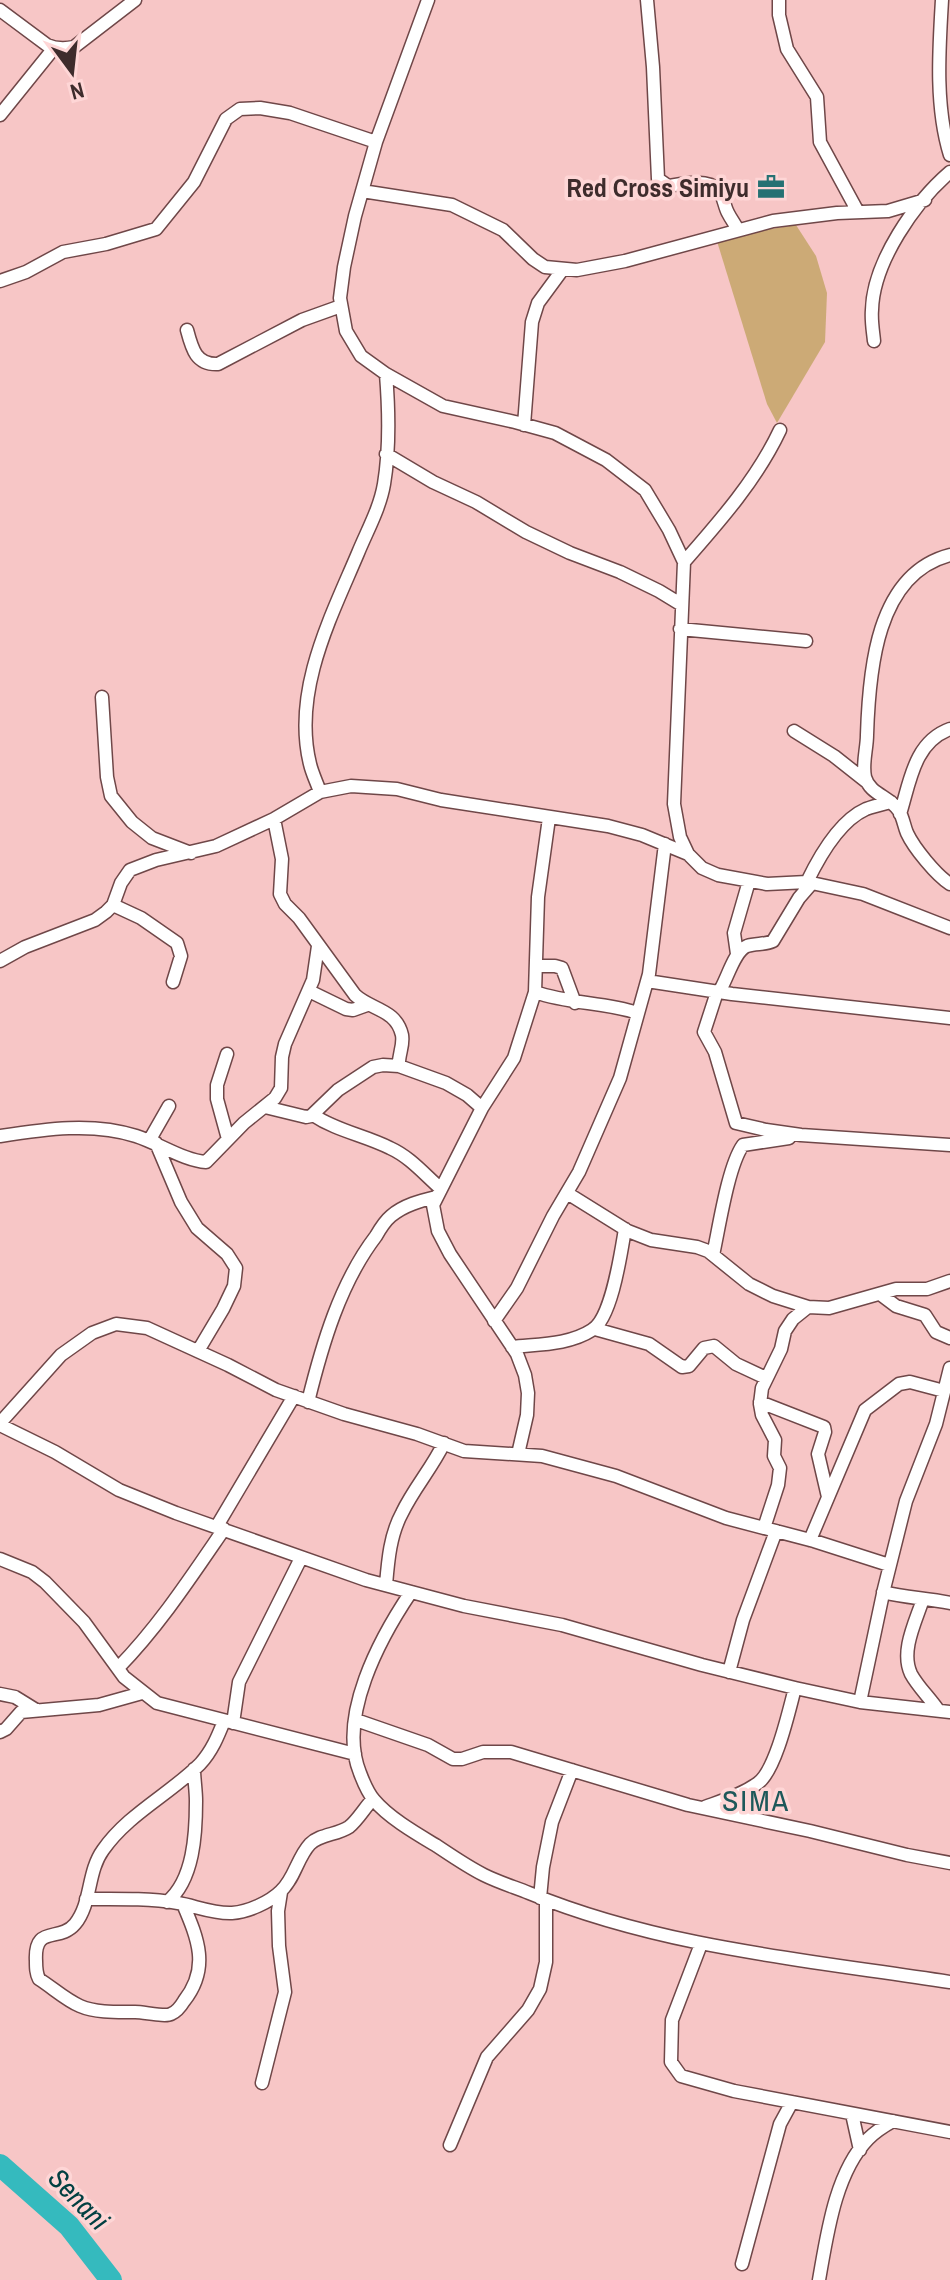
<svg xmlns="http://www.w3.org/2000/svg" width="950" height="2280" viewBox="0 0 950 2280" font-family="'Archivo Narrow',sans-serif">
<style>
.green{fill:#ccaa76}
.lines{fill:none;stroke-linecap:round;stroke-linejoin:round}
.river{stroke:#35babe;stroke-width:22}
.minor-casing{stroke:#6f4748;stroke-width:15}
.minor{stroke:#fff;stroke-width:12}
.labels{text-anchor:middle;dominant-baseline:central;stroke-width:7;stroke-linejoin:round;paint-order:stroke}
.poi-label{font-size:26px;font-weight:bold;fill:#3e2c2c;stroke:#fed6d6;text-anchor:end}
.water-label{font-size:28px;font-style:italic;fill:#024042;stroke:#fed6d6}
.quarter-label{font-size:30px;letter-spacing:2px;fill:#1d585a;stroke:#fed6d6}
</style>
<rect width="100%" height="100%" fill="#f7c6c6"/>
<!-- green -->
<path class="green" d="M796,225L816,256L827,293L825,342L777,423L767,404L716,238Z"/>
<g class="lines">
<!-- river -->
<path class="river" d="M0,2165L69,2226L111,2280"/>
<!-- minor casing -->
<g class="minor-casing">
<path id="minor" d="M428,0L376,142L355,216L344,267L340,298L346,331L361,356L386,374L443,406L515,422L555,433L606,460L645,490L669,530L684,562L674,804L680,837L688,854L702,868L718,875L767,884L807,882L863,894L950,928
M647,0L653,67L658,179L668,186C681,184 708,178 718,190C724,196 724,206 728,213C731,219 735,224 738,230
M779,0V15L787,49L817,97L820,142L858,212
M942,0C939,50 935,107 950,155
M0,10L47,45C56,49 64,49 74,47L135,0
M0,115L54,48
M362,191L452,205L503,230L533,259L545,267L577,270L625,261L773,221L837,213L888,211L925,200
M0,281L26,272L63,252L106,244L156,229L194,182L226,119L240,109L260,108L290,113L376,142
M187,330C192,349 196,365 218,364L302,320L341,306
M874,341C873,331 871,320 872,310C873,262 915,202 950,172
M524,425L532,322L538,303L563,269
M386,454L433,482L476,502L526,532L570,553L620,572L659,591L682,605
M950,555C876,574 869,671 867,735C867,749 862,763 865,777C870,795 890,796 899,811C903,817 904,826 907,833C914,848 936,875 950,884
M684,562C720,521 757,479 780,430
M680,629L806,641
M102,697L107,777L111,796L132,822L152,838L191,853
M794,731L834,756L867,782
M320,792C317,783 312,773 310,764C292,691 331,617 358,553C367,531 380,508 384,484C390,448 389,411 386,374
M900,814C910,782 914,742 950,729
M274,819L282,859L280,894L285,904L299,918L355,995C371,1010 396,1009 402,1035C404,1046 398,1055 399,1066
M807,882C819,857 839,821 866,809C874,806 883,804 891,802
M113,905L141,918L177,943L181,956L173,982
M737,954L734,933L749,881
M0,961L25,947L95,920L106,912L113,905L121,883L130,870L156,860L216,846L274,819L320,792L351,786L397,789L441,800L608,826L642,835L688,854
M536,966H555L562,968L575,1003
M647,981L732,994L950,1018
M309,991L346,1009L353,1010L367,1005
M535,992C569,1004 603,1002 638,1013
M717,992L704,1032L715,1052L736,1123L766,1130L801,1135L950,1145
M719,992C727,980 734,951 747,946C756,943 765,945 773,941L799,898L812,883
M227,1054L217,1085V1099L228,1139
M265,1107L306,1117L311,1116L338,1090L373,1067L383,1065L399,1066L446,1083L467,1095L482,1108
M313,1115C337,1131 364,1135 390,1148C410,1157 424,1174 440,1188
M0,1136C45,1129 93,1122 136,1136C158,1143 185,1161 206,1162L244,1123L275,1098L281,1088L282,1057L285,1044L313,980L318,946
M149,1141L169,1106
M156,1143L181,1202L197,1228L227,1254L236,1268L234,1286L223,1309L198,1351
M567,1193L628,1231L651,1240L697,1247L708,1251L749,1284L773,1296L808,1307L829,1308L896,1289H927L950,1281
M713,1255C719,1228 728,1166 743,1145L789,1138
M880,1294L896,1306L925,1315L936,1332L950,1338
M494,1321L517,1288L553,1216L579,1172L620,1078L649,974L665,844
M595,1329L649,1344L682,1367L689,1366L704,1348L714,1346L736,1364L766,1378
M512,1347C538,1344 569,1345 592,1330C612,1318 621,1252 625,1229
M308,1402C322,1345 340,1283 376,1236C380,1229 385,1221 391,1216C404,1205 420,1201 436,1197
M760,1402L824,1427L825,1432L818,1454L828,1497
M0,1423L61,1355L92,1333L116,1324L147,1328L228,1365L276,1390L344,1414L417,1434L464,1451L542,1456L616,1476L726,1518L814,1541L889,1565
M0,1425L55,1452L119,1490L176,1513L366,1580L464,1606L562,1625L702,1665L795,1688L860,1702L950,1712
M518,1454L527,1415L528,1393L525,1375L517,1354L450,1254L438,1231L433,1205L482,1108L514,1058L535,992L538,897L549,818
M217,1526L294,1396
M764,1528L778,1485L780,1468L774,1456L775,1440L762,1415L760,1404L762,1388L781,1349L785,1331L793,1319L808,1307
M810,1540L865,1410L899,1384L910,1382L944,1391
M0,1559L32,1572L45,1582L84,1622L124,1677L157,1703L355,1754
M386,1585C388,1561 390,1535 402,1513C414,1488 432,1468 444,1443
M411,1592C380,1638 337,1717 360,1773C363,1781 368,1793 374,1800C389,1818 417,1834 437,1846C452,1856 468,1867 484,1875C498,1882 514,1887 529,1893C663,1948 808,1960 950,1982
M883,1592C905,1598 928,1598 950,1603
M923,1599C916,1621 900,1651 911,1674C918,1687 930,1698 938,1710
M118,1668C159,1626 191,1577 224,1529
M729,1672L743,1620L776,1531
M0,1694L15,1697L36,1710
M860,1702L884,1589L906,1501L936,1424L950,1368
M356,1720L428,1745L453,1759H462L483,1752H511L688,1805L810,1831L907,1855L950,1863
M233,1723L239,1682L301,1558
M0,1732L6,1729L21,1712L99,1705L142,1693
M705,1807C724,1800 743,1794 758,1783C776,1770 789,1710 795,1688
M540,1898L543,1867L552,1822L572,1770
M86,1899C116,1899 147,1898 178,1903C195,1906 214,1914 232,1913C248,1912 270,1902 281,1891C295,1878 297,1858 310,1844C320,1834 337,1835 349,1827C358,1820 365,1807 373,1799
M167,1902C194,1880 196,1833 196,1801C196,1790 194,1779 194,1769
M183,1904C198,1939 210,1968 184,2001C181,2006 176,2012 171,2014C165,2017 144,2012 135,2012C118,2012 96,2013 80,2006C66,2000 53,1988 39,1979C36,1973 36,1968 36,1961C34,1924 59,1943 75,1924C92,1903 87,1872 103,1850C128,1814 170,1794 200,1764C212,1751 218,1736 224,1721
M701,1944L672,2020L671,2062L681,2076L734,2091L950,2132
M262,2083L285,1992L279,1946L278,1911L281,1892
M852,2114L860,2150
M450,2145L487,2057L528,2010L540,1989L546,1962V1900
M742,2264L780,2124L792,2102
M819,2280C827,2235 835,2173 868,2139C875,2132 884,2126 893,2121"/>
</g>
<!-- minor -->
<use href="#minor" class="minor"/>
</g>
<!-- icons -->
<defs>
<g id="office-bare" transform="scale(2.16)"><path d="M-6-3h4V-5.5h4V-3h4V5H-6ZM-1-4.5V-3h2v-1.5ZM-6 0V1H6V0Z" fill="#267173" stroke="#fed6d6" stroke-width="2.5" paint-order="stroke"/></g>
</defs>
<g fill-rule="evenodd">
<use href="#office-bare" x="771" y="187"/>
</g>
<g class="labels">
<!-- poi labels -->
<g class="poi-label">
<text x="749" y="187">Red Cross Simiyu</text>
</g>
<!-- water labels -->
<g class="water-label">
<text transform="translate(79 2199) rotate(46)">Senani</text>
</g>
<!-- quarter labels -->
<g class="quarter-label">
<text x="756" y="1800">SIMA</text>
</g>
</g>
<!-- north arrow -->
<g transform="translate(72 72) rotate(165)" stroke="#fed6d6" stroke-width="6" paint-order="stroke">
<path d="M0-6L14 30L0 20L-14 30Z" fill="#3e2c2c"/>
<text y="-12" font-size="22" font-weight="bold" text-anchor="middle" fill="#3e2c2c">N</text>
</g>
</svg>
